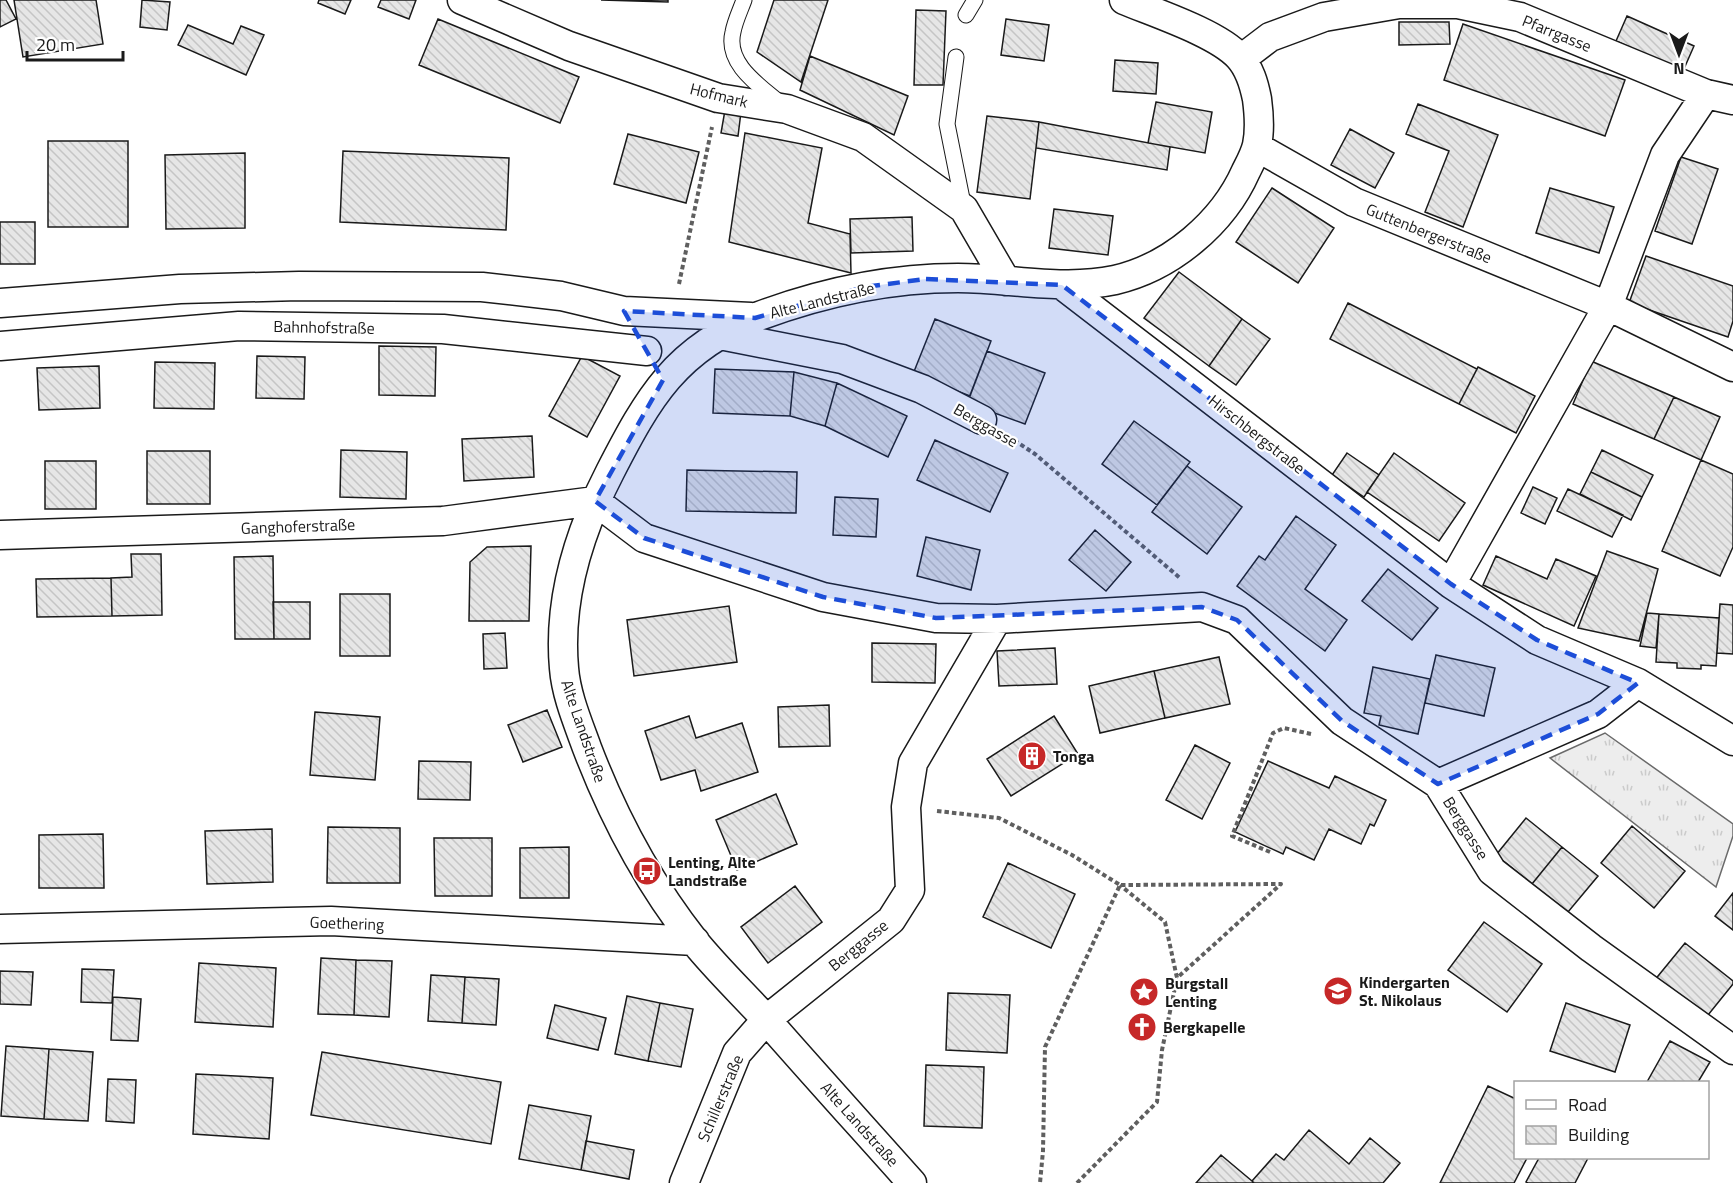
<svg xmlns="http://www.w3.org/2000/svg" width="1733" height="1183" viewBox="0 0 1733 1183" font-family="'Titillium Web',sans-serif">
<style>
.grass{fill:url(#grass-tufts);stroke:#6a6a6a;stroke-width:1.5}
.building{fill:url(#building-back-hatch);stroke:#1a1a1a;stroke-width:1.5}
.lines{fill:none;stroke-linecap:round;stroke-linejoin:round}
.service-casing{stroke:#1a1a1a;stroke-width:17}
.minor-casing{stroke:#1a1a1a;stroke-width:31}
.path{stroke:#5f5f5f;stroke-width:4;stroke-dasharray:4.5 3;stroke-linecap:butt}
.service{stroke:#fff;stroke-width:15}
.minor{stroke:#fff;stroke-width:28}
.marked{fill:#1d4ed8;fill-opacity:0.2;stroke:#1d4ed8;stroke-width:4.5;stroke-dasharray:12 8;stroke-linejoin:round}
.labels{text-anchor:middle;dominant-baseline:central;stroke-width:4.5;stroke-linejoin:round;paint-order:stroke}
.street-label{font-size:16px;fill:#1a1a1a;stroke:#fff}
.poi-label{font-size:16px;font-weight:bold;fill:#1a1a1a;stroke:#fff;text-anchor:start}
</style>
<defs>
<pattern id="grass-tufts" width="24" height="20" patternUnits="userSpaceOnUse" patternTransform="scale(1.5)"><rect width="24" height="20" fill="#ededed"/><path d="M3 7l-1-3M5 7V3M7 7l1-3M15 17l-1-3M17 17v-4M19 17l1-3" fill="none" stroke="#cbcbcb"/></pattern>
<pattern id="building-back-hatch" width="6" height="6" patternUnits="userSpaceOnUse" patternTransform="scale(1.5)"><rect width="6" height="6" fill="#e6e6e6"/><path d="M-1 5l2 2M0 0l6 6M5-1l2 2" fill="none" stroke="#c5c5c5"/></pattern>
</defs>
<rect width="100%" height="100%" fill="#fff"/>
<!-- grass -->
<path class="grass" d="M1605,733L1733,824V836L1716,887L1550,758Z"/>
<!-- building -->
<path class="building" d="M0,0H6L16,19L0,27Z
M14,0H96L103,44L23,57Z
M142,0L170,2L167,30L140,27Z
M319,0H351L345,14L318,3Z
M381,0H416L409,19L378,7Z
M601,0H668V2Z
M774,0H828L801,82L757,52Z
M916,10L946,11L943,85H914Z
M1627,16L1694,46L1683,71L1616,41Z
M438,19L579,77L560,123L419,65Z
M1006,19L1049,25L1044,61L1001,55Z
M1399,22H1449L1450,44L1399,45Z
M1463,24L1625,80L1605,136L1444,80Z
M188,25L233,44L241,26L264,35L246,75L178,45Z
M810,56L908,96L894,135L800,90Z
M1115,60L1158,63L1156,94L1113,91Z
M1156,102L1212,112L1205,153L1148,143Z
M1418,104L1498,135L1463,227L1425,212L1449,151L1406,134Z
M725,110L741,112L738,136L721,133Z
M987,116L1039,122L1030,199L977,192Z
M1039,122L1170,147L1167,170L1036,148Z
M1350,129L1394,153L1375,188L1331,165Z
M745,133L822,148L808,223L850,234L851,273L729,242Z
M628,134L699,152L686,203L614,184Z
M48,141H128V227H48Z
M343,151L509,158L506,230L340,222Z
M245,153V228L166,229L165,155Z
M1681,157L1718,169L1692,244L1655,231Z
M1272,188L1334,228L1298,283L1236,242Z
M1550,188L1614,207L1599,253L1536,233Z
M1054,209L1113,216L1108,255L1049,248Z
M912,217L913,251L851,253L850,219Z
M0,222H35V264H0Z
M1646,256L1733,286V321L1728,337L1629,303Z
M1179,272L1242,319L1209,366L1144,318Z
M1348,303L1477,369L1459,404L1330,339Z
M935,319L991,341L970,396L913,374Z
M1242,319L1270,339L1236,385L1209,366Z
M379,346L436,347L435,396L379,395Z
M987,351L1045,373L1025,424L967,403Z
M257,356L305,357L304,399L256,398Z
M582,356L620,376L587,437L549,416Z
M1591,361L1674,397L1654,439L1573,404Z
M155,362L215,363L214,409L154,408Z
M99,366L100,408L39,410L37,368Z
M1478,367L1535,396L1516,433L1459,404Z
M715,369L794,372L790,416L713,413Z
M794,372L837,383L825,426L790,416Z
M837,383L907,416L888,457L825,426Z
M1674,397L1720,417L1701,460L1654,439Z
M1134,421L1190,462L1157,505L1102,464Z
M532,436L534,477L464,481L462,439Z
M935,440L1008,473L990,512L917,480Z
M341,450L407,452L406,499L340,497Z
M1602,450L1653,475L1642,497L1591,472Z
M147,451H210V504H147Z
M1347,453L1379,475L1364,497L1332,475Z
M1394,453L1465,503L1439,541L1367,492Z
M1701,460L1733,474V547L1720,576L1662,551Z
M45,461H96V509H45Z
M1187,466L1242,507L1207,554L1152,512Z
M687,470L797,472L796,513L686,511Z
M1591,472L1642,497L1631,520L1580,494Z
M1533,487L1557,498L1545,524L1521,513Z
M1568,489L1623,515L1612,537L1557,511Z
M835,497L878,499L876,537L833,535Z
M1296,516L1336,545L1305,589L1347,620L1325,651L1237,586L1259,556L1265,560Z
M1095,530L1131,562L1106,591L1069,560Z
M926,537L980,550L971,590L917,576Z
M531,546L529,621H469L470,562L487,547Z
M1607,551L1658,569L1639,641L1578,628Z
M131,554H161L162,615L112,616L111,578L132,577Z
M273,556L274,639H235L234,557Z
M1496,556L1547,579L1556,559L1596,576L1574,626L1483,585Z
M1388,569L1438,608L1412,640L1362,601Z
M111,578L112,616L37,617L36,579Z
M340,594H390V656H340Z
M273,602H310V639H274Z
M1720,604L1733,605V654L1717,653Z
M729,606L737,662L634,676L627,620Z
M1647,613L1659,614L1656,648L1640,646Z
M1659,614L1719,618L1716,666L1701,665V669L1677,668V663L1656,662Z
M505,633L507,668L484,669L483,634Z
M872,643L936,644L935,683L872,682Z
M1055,648L1057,684L999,686L997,651Z
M1436,655L1495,668L1484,716L1425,703Z
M1219,657L1230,704L1165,718L1154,671Z
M1373,667L1430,679L1418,734L1379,725L1381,716L1364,713Z
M1154,671L1165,718L1100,733L1089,686Z
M829,705L830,746L779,747L778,707Z
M547,710L562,747L523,762L508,725Z
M315,712L380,717L375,780L310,775Z
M689,716L696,738L742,723L758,772L701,791L695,770L661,780L645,731Z
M1054,716L1078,754L1011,796L987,759Z
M1195,745L1230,763L1202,819L1166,800Z
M419,761L471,762L470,800L418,799Z
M1268,761L1329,788L1335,776L1386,800L1374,826L1370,824L1361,844L1329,829L1314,860L1286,847L1283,854L1235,832Z
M776,794L797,844L737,870L716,820Z
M1526,818L1562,847L1532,884L1496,855Z
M1632,826L1685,871L1654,908L1601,863Z
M328,827L400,828V883H327Z
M272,829L273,882L207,884L205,831Z
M103,834L104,888H39V835Z
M434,838H492V896H435Z
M569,847V898H520V848Z
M1562,847L1598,876L1568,912L1532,884Z
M1008,863L1075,894L1051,948L983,917Z
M795,886L822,922L768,963L741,927Z
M1733,893V930L1715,916Z
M1484,922L1542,964L1507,1012L1448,970Z
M1685,943L1733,981V984L1704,1020L1654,981Z
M321,958L356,960L354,1015L318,1014Z
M356,960L392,961L389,1017L354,1015Z
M199,963L276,968L273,1027L195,1022Z
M82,969L114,970L112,1003L81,1002Z
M0,971L33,972L31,1005L0,1004Z
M431,975L465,977L462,1023L428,1021Z
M465,977L499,979L496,1025L462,1023Z
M948,993L1010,995L1007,1053L946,1050Z
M627,996L660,1003L648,1061L615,1054Z
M113,997L141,999L138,1041L111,1040Z
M660,1003L693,1009L681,1067L648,1061Z
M1566,1003L1630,1025L1615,1072L1550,1051Z
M555,1005L606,1018L598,1050L547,1038Z
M1143,1015L1154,1026L1141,1039L1129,1028Z
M1670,1041L1710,1062L1698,1082H1647Z
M6,1046L49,1049L44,1119L1,1116Z
M49,1049L93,1052L88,1121L44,1119Z
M322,1052L501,1082L491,1144L311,1115Z
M926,1065L984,1067L982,1128L924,1126Z
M196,1074L273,1078L269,1139L193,1134Z
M108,1079L136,1080L134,1123L106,1121Z
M1488,1086L1516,1099V1158H1527L1514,1183H1440Z
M529,1105L591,1116L581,1170L519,1159Z
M1309,1130L1349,1164L1370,1138L1400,1163L1383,1183H1254L1252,1181L1276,1154L1284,1160Z
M586,1141L634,1150L629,1179L581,1170Z
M1221,1155L1252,1181L1254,1183H1196Z
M1539,1158H1588L1575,1183H1528L1526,1182Z"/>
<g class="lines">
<!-- service casing -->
<g class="service-casing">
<path id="service" d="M744,0C740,11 735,21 733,32C725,64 760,86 781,104
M966,15L975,0
M956,57L947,124L964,209"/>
</g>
<!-- minor casing -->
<g class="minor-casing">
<path id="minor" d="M462,0L569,46L718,98L787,109L863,137L964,209L1006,281
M1241,59L1270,37L1324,17L1399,4H1458L1520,17L1706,94L1733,100
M1257,147L1354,202L1608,306L1733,367
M1062,285L1451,584L1537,640L1638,683L1733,741
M0,303L180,289L299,286L482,287L561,296L624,311L751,317
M720,335L842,359L922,389L982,420
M0,346L239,326L443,329L647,351
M0,535L443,521L595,501L644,538L823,597L936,618L997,619L1202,607L1237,620L1342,721L1438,784L1492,871L1591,948L1733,1050
M1451,584L1608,306L1665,155L1706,94
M1438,784L1598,714L1638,683
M0,929L331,921L695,941
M684,1183L737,1053L766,1020L891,920L910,890L906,807L913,763L997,619
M912,1183C863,1128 813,1073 764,1017C741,992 716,968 695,942C650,885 613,816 587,748C578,723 566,695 564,668C558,600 579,532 610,472C648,398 676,348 759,316C821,293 891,278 958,278C1010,278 1063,291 1115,280C1171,267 1223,223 1246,171C1250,163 1255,154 1257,145C1260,131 1259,114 1257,99C1254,84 1250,69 1239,57C1217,33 1155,13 1124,0"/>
</g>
<!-- path -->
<path class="path" d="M679,284L712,127
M1008,436L1035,454L1180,578
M937,811L999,818L1072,855L1120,885L1045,1047L1043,1151L1040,1183
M1270,852L1232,836L1273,733L1284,728L1311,734
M1121,885L1281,884L1177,978
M1077,1183L1157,1102L1162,1050L1177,978L1165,922L1120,885"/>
<!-- service -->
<use href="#service" class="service"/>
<!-- minor -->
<use href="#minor" class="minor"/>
</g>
<!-- marked area -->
<path class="marked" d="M926,279L1062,285L1451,584L1537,640L1638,683L1598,714L1438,784L1342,721L1237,620L1202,607L936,618L823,597L644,538L595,501L663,380L624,311L755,318L864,287Z"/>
<!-- icons -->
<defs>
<g id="building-disc" transform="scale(1.5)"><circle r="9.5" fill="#c62828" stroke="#fff"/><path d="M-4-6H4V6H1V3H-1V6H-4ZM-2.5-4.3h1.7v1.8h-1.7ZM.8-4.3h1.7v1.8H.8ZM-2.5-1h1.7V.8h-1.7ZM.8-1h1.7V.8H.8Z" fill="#fff"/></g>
<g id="bus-disc" transform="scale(1.5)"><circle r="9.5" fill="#c62828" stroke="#fff"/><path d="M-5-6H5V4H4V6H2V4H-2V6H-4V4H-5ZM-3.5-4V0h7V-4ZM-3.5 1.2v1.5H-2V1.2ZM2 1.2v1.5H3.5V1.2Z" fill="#fff"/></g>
<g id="school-disc" transform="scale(1.5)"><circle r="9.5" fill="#c62828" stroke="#fff"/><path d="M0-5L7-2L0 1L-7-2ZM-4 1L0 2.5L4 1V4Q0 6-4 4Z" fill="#fff"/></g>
<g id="sight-disc" transform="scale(1.5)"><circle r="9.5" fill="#c62828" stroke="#fff"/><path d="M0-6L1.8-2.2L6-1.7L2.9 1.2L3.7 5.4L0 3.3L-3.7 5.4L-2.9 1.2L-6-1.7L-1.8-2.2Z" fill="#fff"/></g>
<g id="church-disc" transform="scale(1.5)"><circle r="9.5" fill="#c62828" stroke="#fff"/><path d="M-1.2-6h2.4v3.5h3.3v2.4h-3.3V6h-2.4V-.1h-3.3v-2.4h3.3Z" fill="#fff"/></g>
</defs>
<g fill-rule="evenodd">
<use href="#building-disc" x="1032" y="756"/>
<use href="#bus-disc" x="647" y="871"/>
<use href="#school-disc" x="1338" y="991"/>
<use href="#sight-disc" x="1144" y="992"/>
<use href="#church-disc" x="1142" y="1027"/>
</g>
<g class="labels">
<!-- street labels -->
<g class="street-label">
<text transform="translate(1557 33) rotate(22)">Pfarrgasse</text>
<text transform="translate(719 95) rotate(14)">Hofmark</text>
<text transform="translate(1429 233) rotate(22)">Guttenbergerstraße</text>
<text transform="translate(822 300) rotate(-14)">Alte Landstraße</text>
<text transform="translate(324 327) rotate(1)">Bahnhofstraße</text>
<text transform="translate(986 425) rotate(30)">Berggasse</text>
<text transform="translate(1257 434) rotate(38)">Hirschbergstraße</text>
<text transform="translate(298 526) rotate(-2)">Ganghoferstraße</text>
<text transform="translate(584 731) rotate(71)">Alte Landstraße</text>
<text transform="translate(1466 828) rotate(58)">Berggasse</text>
<text transform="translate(347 923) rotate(2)">Goethering</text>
<text transform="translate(858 945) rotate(-39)">Berggasse</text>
<text transform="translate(720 1098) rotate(-67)">Schillerstraße</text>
<text transform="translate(860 1124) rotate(48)">Alte Landstraße</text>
</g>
<!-- poi labels -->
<g class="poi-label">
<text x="1053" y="756">Tonga</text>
<text x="668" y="862">Lenting, Alte<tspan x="668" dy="18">Landstraße</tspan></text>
<text x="1359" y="982">Kindergarten<tspan x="1359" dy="18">St. Nikolaus</tspan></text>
<text x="1165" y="983">Burgstall<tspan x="1165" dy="18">Lenting</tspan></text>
<text x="1163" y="1027">Bergkapelle</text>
</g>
</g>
<!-- legend -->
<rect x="1514" y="1081" width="195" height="78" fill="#ffffff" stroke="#a3a3a3" stroke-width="1.5"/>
<rect x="1526" y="1100" width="30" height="9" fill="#ffffff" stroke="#a3a3a3" stroke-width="1.5"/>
<text x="1568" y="1111" font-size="18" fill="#1a1a1a">Road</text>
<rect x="1526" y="1126" width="30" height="18" fill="url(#building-back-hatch)" stroke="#a3a3a3" stroke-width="1.5"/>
<text x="1568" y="1141" font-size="18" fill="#1a1a1a">Building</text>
<!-- north arrow -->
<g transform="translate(1679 54) rotate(180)" stroke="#ffffff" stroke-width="4.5" paint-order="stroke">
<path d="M0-4.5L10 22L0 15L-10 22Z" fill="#1a1a1a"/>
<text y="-9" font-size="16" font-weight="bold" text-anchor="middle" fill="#1a1a1a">N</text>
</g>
<!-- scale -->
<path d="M27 51v9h96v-9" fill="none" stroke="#1a1a1a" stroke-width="3"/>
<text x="36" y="51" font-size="18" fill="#1a1a1a" stroke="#ffffff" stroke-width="4.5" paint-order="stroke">20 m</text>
</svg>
